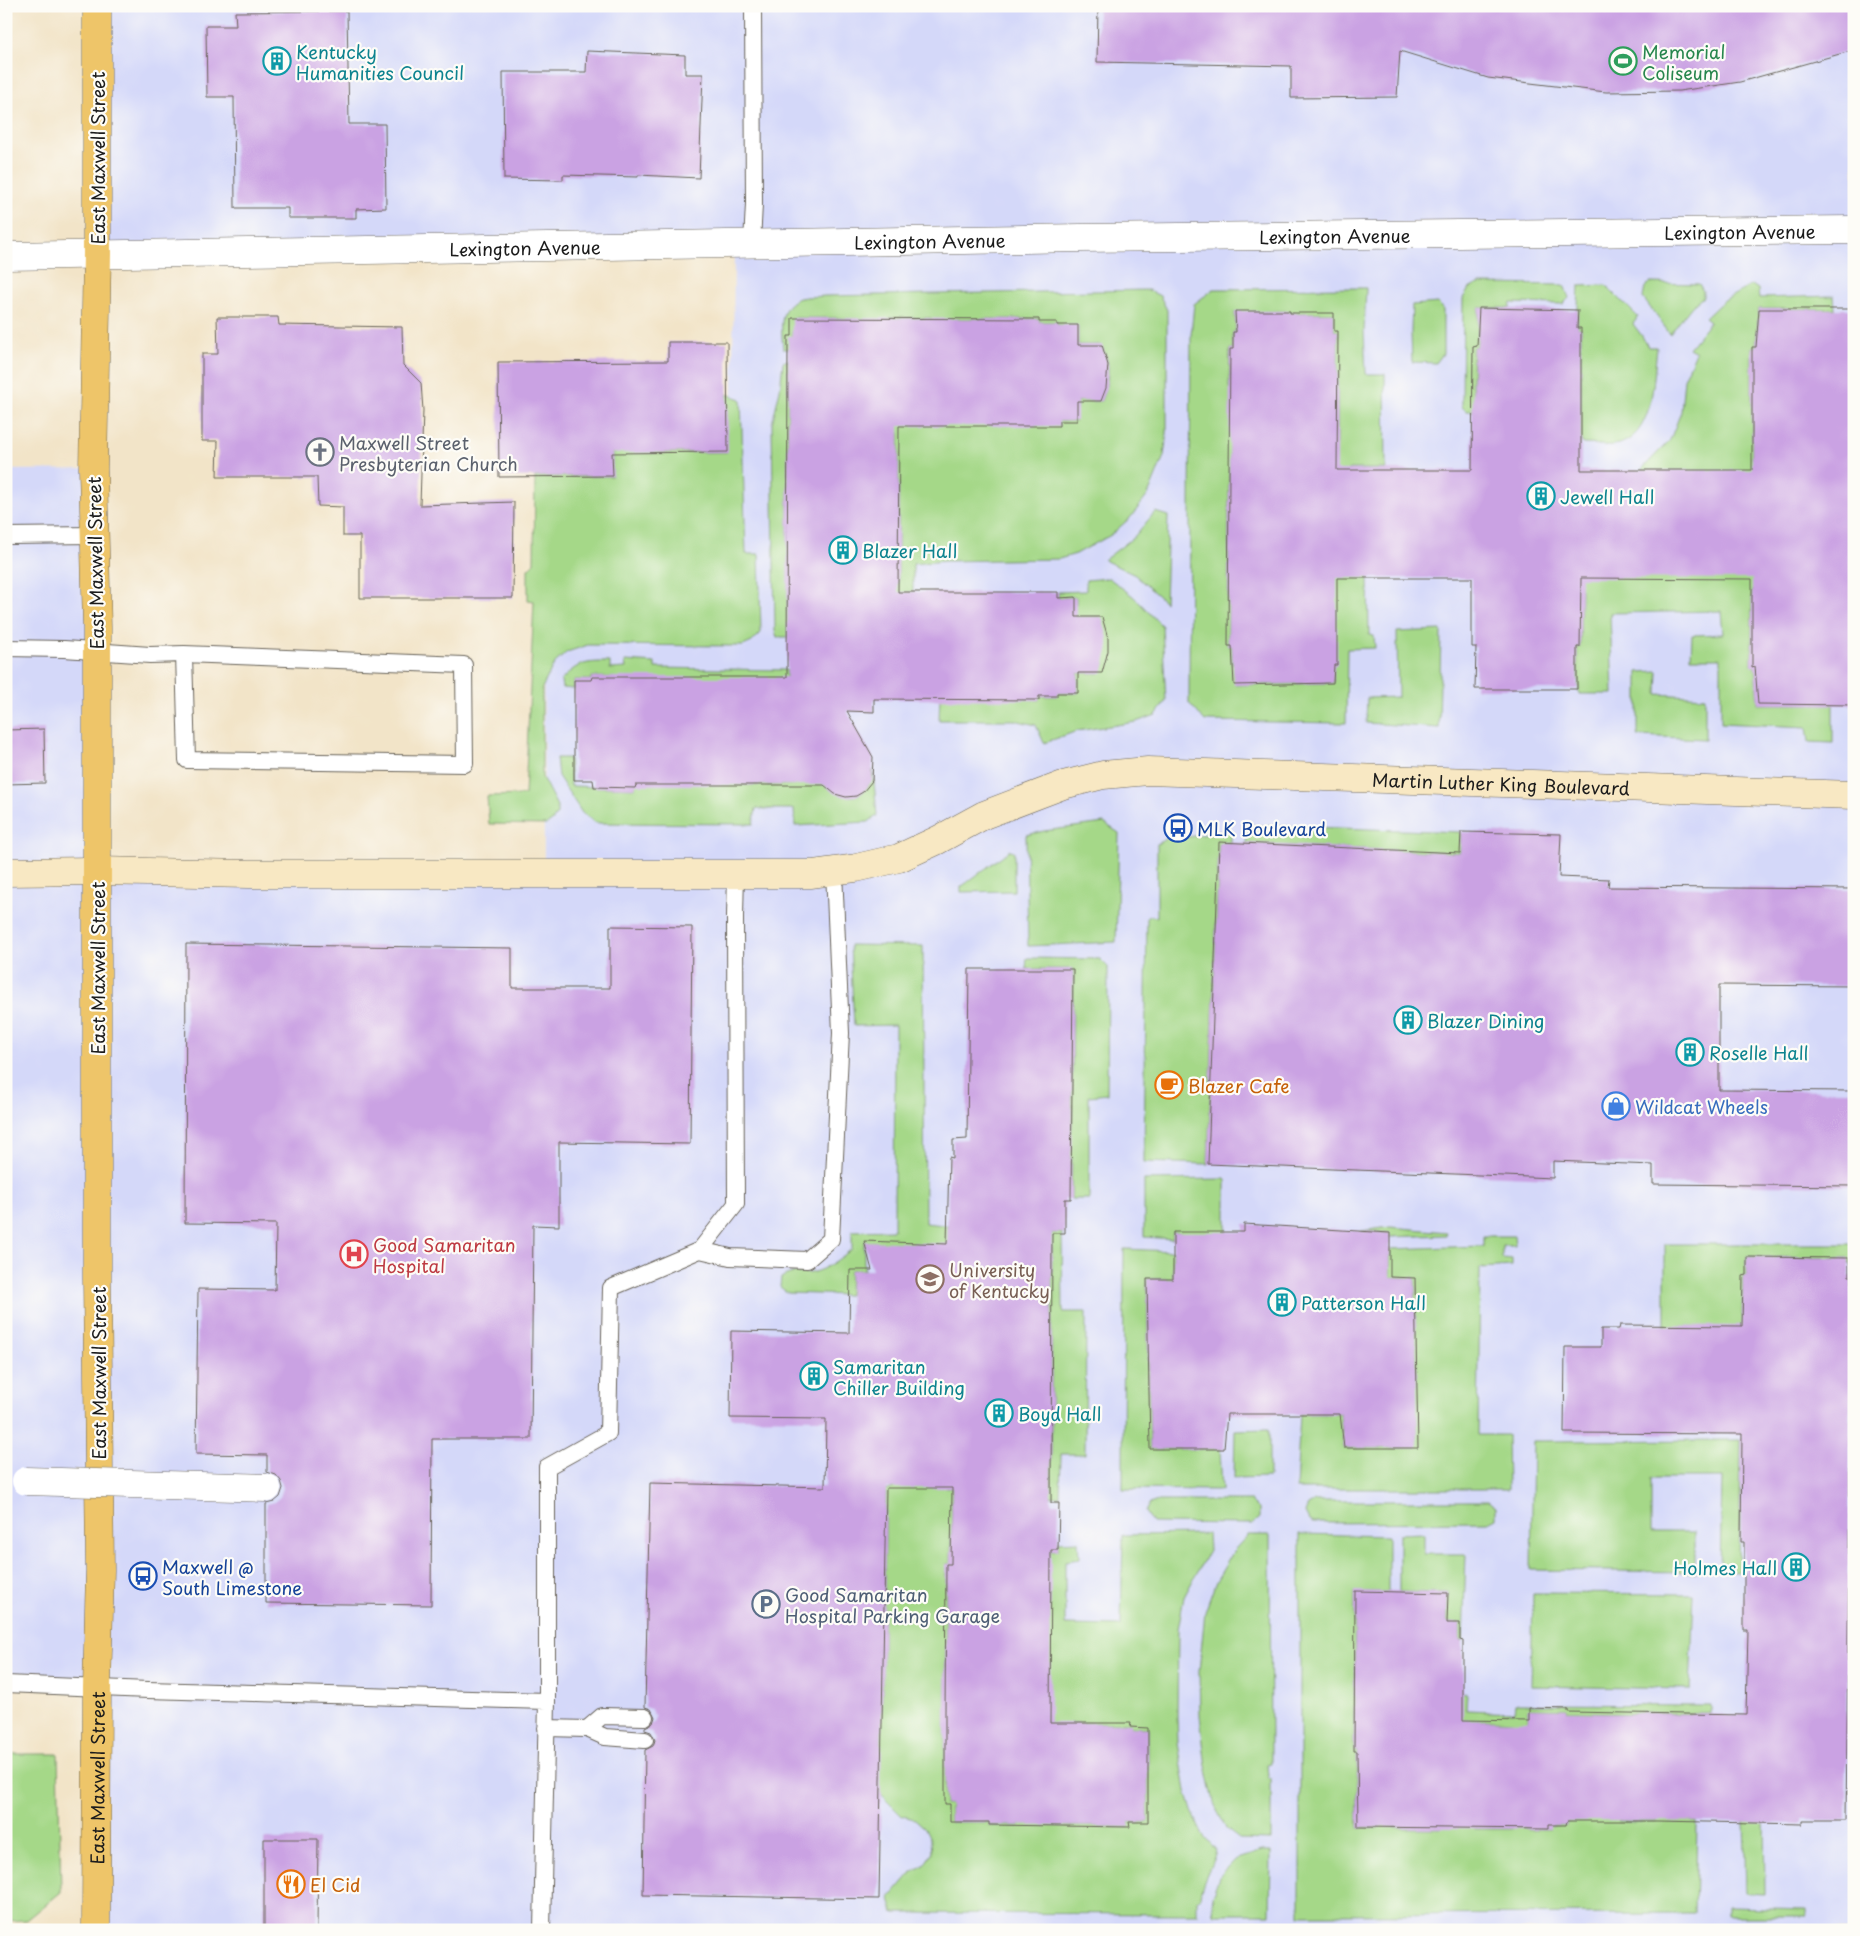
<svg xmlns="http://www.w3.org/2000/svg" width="1860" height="1936" viewBox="0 0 1860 1936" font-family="'Playpen Sans',sans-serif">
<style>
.built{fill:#d4d8f9}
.green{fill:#a5d888;stroke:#607a52}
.building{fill:#caa2e3}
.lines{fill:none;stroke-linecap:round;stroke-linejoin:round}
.lane-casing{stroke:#676258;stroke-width:18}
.street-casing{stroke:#676258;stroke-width:29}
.secondary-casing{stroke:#676258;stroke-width:29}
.primary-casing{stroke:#676258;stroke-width:29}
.lane{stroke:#fff;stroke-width:16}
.street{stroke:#fff;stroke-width:28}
.secondary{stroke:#f8e8c3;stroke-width:28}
.primary{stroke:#eec569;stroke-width:28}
.street-bridge-casing{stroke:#676258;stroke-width:29;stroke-linecap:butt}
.street-bridge{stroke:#fff;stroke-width:28}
.labels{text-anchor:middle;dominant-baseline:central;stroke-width:4.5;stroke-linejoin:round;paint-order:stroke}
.culture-label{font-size:18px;fill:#0d838f;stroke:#fdfcf7;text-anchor:start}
.leisure-label{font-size:18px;fill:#27864d;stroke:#fdfcf7;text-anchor:start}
.street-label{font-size:18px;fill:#1c1c1c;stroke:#fdfcf7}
.worship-label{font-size:18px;fill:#5b616d;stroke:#fdfcf7;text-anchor:start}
.transit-label{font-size:18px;fill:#164399;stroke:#fdfcf7;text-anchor:start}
.food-label{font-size:18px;fill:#c56008;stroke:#fdfcf7;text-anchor:start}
.shop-label{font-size:18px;fill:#366cbe;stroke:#fdfcf7;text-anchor:start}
.health-label{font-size:18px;fill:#be3a42;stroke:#fdfcf7;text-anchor:start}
.education-label{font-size:18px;fill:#785e54;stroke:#fdfcf7;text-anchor:start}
.service-label{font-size:18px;fill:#4e5e75;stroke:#fdfcf7;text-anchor:start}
</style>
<rect width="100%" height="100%" fill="#fdfcf7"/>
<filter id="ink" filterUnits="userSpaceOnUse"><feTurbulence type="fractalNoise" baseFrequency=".02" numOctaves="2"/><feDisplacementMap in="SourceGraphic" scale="10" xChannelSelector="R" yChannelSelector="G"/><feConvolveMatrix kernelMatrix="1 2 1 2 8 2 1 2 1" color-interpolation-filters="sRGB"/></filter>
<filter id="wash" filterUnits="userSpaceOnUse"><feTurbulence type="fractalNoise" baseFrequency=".0096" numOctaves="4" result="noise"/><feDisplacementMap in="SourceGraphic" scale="20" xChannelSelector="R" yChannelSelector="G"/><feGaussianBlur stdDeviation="1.12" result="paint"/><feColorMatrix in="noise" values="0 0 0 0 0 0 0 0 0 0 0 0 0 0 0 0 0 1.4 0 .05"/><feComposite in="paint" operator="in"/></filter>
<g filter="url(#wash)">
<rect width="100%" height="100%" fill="#f2e4c8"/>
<!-- built -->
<path class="built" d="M98,6H1854V1930H95L97,1688L6,1684V470L93,469L97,871L544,874L543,512L732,524L734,243L97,254Z"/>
<!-- green -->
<path class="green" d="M1649,283L1699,284L1703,291V297L1692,306L1670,334L1643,298L1645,287Z
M1478,284L1564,285L1569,298L1563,304L1511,303L1510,308H1479L1477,346L1473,347L1472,385L1476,411H1466L1462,407L1463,298L1469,289Z
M1606,285L1638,317L1633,324L1642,336L1648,347H1657C1653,379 1655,439 1614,445C1604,446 1593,444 1583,444L1581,440V328H1577L1579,286Z
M1752,285L1758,289L1759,298L1834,296L1835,309H1759L1756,347H1752V458L1756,474H1641L1642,469L1670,440L1681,412L1684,379L1696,352L1689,348L1710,322L1705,318L1723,301Z
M1366,288L1364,331L1366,374H1385L1386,469H1349V473H1334L1337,442L1338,331H1334V313H1290V311L1235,312L1236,332H1233V349H1230L1229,388H1233L1229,476L1228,646H1232V664L1234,665L1235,685L1333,683L1334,574L1368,577L1369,635L1374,636L1375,648L1347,649L1346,723L1205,721L1189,703L1191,335L1194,304L1214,289Z
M1148,290L1160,296L1167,310V433L1164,456L1148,495L1131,517L1111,535L1076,554L1059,559L944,561L913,564V592L894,597L898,583L899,434L895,421H1076L1077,401H1101C1108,383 1113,362 1100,345H1078V326L1057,325V322H1039V319H962L931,321V318H890V322L840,318H793L792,336L788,349H783C782,331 777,308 797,299C804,296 817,297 825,296Z
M1438,303L1443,310V354L1436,363L1412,362L1411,332L1412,305Z
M788,360V637H777L775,631L772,423L780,390L783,362Z
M727,394L741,399L746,554H759L761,633L752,642L743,646L588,645L567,652L554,664L542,688V777L557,806V814L552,821L546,825L489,824L487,796L525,795L534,601L528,600V569L534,563L535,477L612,476V413L659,453L727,452Z
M1155,512L1168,516L1165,602L1135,575L1104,560L1134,537Z
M1577,575H1755L1752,591V666H1755L1758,704H1833V743L1809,742L1807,727L1721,723V658H1691L1692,635L1723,634L1721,611L1610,613L1613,694H1579L1577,647H1580L1581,590Z
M1109,578L1134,597L1162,626L1166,701L1156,715L1136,722L1077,731L1044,743L1036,725L1014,720H939L940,696L1039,700V696H1057V693H1078V673H1100L1104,664L1100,617H1076V597L1058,598V592L1086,591V580Z
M1441,630L1439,728L1366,723L1367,698L1398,697L1397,632Z
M625,661L655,663V668L786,670V681L592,677L591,680H574V689L562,688L561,681C577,662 586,662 610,662V669L626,668Z
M1658,671L1657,694L1705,697V739L1638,736V672Z
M556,758H569L571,786L635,788L636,780C698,783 761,788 823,783C842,804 870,801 873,770L877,816L868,822L795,826L794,809H756L753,824L596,823L582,813L558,776Z
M1104,823L1119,833L1116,942L1028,946L1026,835L1044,831Z
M1248,825L1461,832L1460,853L1246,844Z
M1231,830V843H1219L1208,1164L1144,1162L1147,916L1157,917V844L1171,836L1188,837Z
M1010,850L1014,851V891L961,892V887Z
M850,945L923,946L925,1223L953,1226L946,1488H952L951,1564H946L945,1804H950V1822H989L990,1826H1019V1822L1070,1826L1129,1827V1822H1148V1728L1130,1727V1723H1072L1045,1727L1046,1550H1058V1542L1078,1541L1079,1559L1065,1561V1625L1121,1626L1123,1535L1208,1534L1209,1550L1184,1597L1178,1629L1177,1716L1178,1743L1186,1791L1192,1811L1203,1835L1216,1850C1212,1868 1201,1880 1200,1898L1197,1899V1914L894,1913L890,1898L912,1872L924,1865L932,1853L931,1841L925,1828L915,1819L902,1816L880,1794L886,1491L896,1487L899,1243L864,1242V1270H850L849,1295L788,1293L780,1287L781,1278C793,1270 799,1275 811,1273C827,1269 839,1259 852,1249V1231L894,1230L895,1025L854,1026Z
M1027,958L1100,959L1108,967L1107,1094L1089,1096V1199H1071L1072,1157H1067L1072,1126L1073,969H1026Z
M1226,1179V1235L1173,1232V1239L1144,1237V1180Z
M1390,1227L1447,1232L1446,1235L1389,1237V1233L1365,1231V1277L1353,1238L1361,1231Z
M1047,1233H1062L1063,1312H1086L1085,1454H1061L1060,1496H1046L1051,1489L1052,1248Z
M1483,1236H1514L1515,1246H1502V1258L1512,1259V1266L1480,1268L1478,1435H1507L1508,1489H1296L1300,1414H1340L1344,1448H1417L1415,1278L1390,1277V1249L1483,1246Z
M1665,1244H1854V1264H1849L1848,1258L1747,1257V1275L1743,1276L1742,1314L1746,1330L1665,1329Z
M1124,1249L1173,1251V1279H1147L1150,1449H1220L1222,1490L1123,1489Z
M1269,1429V1477L1234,1478L1235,1430Z
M1741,1440L1739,1571L1720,1570L1722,1478H1651V1532H1695V1572L1531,1570L1533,1441Z
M1158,1501H1251L1259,1509V1518L1252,1524L1152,1523L1145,1512L1149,1504Z
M1315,1501H1488L1496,1507V1518L1488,1522L1313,1523L1309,1521L1305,1513L1308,1505Z
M1424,1533V1554H1466L1463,1641L1460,1640V1623H1447L1448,1593L1399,1592V1534Z
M1300,1534L1388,1536V1592H1355L1354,1751H1357L1358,1827L1378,1828L1379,1824L1394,1825V1828H1440V1825H1474V1829H1512L1513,1826L1528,1829H1549V1825H1566L1567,1821L1619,1818V1822H1657L1658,1818H1691V1822H1697L1695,1914L1300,1915Z
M1248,1535H1270L1271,1764L1267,1765L1268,1778L1271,1779V1840L1239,1839L1226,1829L1214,1803L1205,1760L1200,1715L1199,1671L1205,1612L1216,1581L1235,1549Z
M1533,1593L1694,1594L1690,1689L1531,1686Z
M1467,1692L1466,1710L1514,1712L1515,1704L1710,1705V1714L1568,1712V1709L1529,1708V1724C1506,1719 1482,1719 1459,1723V1693Z
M6,1754H58L61,1892L27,1920L6,1921Z
M1764,1819L1765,1893L1746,1892L1744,1820Z
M1262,1851H1271L1270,1914H1214L1212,1896L1219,1877L1235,1860Z
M1727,1907L1807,1909V1916H1727Z"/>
<g id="blocks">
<!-- building -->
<path class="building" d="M1098,6H1854V50L1740,82L1679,91L1606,92L1488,78L1400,51L1397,97L1291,98V66L1097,62Z
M347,11L349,124H385L386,208L356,209V218H288V208H235L234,97H207L206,26H236L235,12Z
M587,51L685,55V74H703L699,178L638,175V177L563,175V180L504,179L503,72H586Z
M1479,308L1578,310L1577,328H1581V470H1752V347H1756L1759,309H1854V705L1758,704L1755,666L1752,667V579L1581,578L1580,647H1577V689H1475L1476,647H1472V578H1337V665H1334L1333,683L1234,685L1232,646H1228L1229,476L1230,349H1233V332H1236L1235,311H1290V313H1334V331H1338L1337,470H1472L1473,347L1477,346Z
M217,317H278L279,325L402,327L403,365L421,383L423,410L420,505L514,502L513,598H360V536H343V507L318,506L317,477H217L218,441H202V354H218Z
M792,318L1039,319V322H1057V325H1078V345H1102L1108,365L1106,388L1101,401H1077V421H1059V426H899L898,592H1058V598L1076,597V617H1102L1108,638V651L1102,673H1078V693H1057V696H1039V700L874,699V712L847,711L873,757L872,781L863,792L856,796L846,797L835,794L824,785H636L635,788L594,787L593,780H574V680H591L592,677H787L788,336H792Z
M668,342H727L728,452L612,453L613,476L499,477L498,362L668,361Z
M44,729L45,783L6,784V730Z
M1461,832L1561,834L1559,877L1609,879L1608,887L1854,889V986L1719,985V1090L1854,1091V1186L1653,1184V1165L1553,1161V1178L1208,1164L1219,842L1460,853Z
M610,926L692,927L690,1144L559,1142V1226L533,1225L531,1439H432L431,1605L266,1603V1504L274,1502L280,1497L283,1488L281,1481L276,1475L267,1472V1455L196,1454L198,1289L275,1290L276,1224L185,1223L186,944L512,948V988H610Z
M969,969H1073L1071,1199H1065V1233H1052L1051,1503H1059L1058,1550H1051L1050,1723H1131L1130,1727L1148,1728V1822H1129L1130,1827L989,1825V1822H950V1804H945V1714L946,1564H951L952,1488H886L879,1899L643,1895L645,1750L653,1746L655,1740L651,1732L645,1730V1727L653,1723L655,1717L651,1709L645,1707L650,1483L825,1487L826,1419L730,1418L731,1331L849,1333L850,1270H872L864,1241L947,1244L949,1157L953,1158V1140L967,1139Z
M1244,1224L1390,1233V1277L1415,1278L1418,1448H1344L1340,1414H1227L1224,1449H1150L1147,1279H1173V1232H1244Z
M1747,1257L1849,1258V1276H1852L1846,1820H1802V1824L1658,1821H1567L1566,1825H1549V1829L1358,1827L1357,1751H1354L1355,1591L1448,1593L1447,1623H1460V1640L1463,1641V1720L1529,1721V1708L1568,1709V1712L1746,1715L1748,1630H1744V1542H1741L1742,1434L1564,1433L1565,1347H1601V1329H1619L1620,1325L1742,1326L1743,1276L1747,1275Z
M264,1839H318L317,1930H264Z"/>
</g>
</g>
<g filter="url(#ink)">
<use href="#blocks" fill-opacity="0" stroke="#676258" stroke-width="1"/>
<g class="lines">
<!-- lane casing -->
<g class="lane-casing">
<path id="lane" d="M752,243L754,204L753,6
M6,536L95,535
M6,648L64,649L150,655L184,654L464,665L465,764L187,760L184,654
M700,1250L730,1257L807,1260L831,1239L841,1033L834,871
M6,1684L148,1690L547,1701L542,1930
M547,1701V1467L608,1433L611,1288L700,1250L736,1204L735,916L736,874
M546,1728L587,1729L605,1737L645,1740
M587,1729L602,1716L645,1717"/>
</g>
<!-- street casing -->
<g class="street-casing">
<g id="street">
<path id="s1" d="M6,256L1080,238L1854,230"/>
</g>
</g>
<!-- secondary casing -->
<g class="secondary-casing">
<g id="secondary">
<path id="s2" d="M6,872L97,871L249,874H812L856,868L899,858L938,840L984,815L1063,785L1103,775L1148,771L1854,795"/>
</g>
</g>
<!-- primary casing -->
<g class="primary-casing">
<g id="primary">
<path id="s3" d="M96,1930L97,1688L100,1570L97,1279V628L93,469L97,254V6"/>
</g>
</g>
<!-- lane -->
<use href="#lane" class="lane"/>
<!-- street -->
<use href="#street" class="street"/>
<!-- secondary -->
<use href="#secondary" class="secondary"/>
<!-- primary -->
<use href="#primary" class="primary"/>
<!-- street-bridge casing -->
<g class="street-bridge-casing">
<path id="street-bridge" d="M26,1481L267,1488"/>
</g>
<!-- street-bridge -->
<use href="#street-bridge" class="street-bridge"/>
</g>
</g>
<!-- icons -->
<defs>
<g id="building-ring" transform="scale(1.4375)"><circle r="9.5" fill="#fdfcf7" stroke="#0f9aa8" stroke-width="1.5"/><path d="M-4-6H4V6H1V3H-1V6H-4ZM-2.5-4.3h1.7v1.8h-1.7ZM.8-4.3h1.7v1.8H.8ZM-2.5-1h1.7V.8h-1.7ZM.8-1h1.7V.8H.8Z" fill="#0f9aa8"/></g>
<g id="stadium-ring" transform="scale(1.4375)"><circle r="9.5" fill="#fdfcf7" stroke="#2e9e5b" stroke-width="1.5"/><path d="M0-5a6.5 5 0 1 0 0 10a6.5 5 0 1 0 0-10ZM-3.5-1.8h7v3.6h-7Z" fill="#2e9e5b"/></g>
<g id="church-ring" transform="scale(1.4375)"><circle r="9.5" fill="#fdfcf7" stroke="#6b7280" stroke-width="1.5"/><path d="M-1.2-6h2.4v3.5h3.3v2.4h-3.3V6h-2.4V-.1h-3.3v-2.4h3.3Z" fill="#6b7280"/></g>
<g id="bus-ring" transform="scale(1.4375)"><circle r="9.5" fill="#fdfcf7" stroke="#1a4fb4" stroke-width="1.5"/><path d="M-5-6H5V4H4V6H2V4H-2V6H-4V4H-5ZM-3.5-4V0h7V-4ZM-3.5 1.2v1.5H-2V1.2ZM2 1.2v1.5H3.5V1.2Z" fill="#1a4fb4"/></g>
<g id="cafe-ring" transform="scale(1.4375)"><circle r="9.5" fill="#fdfcf7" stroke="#e8710a" stroke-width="1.5"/><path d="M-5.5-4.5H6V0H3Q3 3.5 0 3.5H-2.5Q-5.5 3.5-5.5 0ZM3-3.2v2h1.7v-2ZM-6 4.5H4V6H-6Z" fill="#e8710a"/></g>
<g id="shop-ring" transform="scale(1.4375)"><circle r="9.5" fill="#fdfcf7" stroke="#3f7fe0" stroke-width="1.5"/><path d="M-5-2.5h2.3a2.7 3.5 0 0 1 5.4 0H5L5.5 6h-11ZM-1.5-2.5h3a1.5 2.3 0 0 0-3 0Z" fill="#3f7fe0"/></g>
<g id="hospital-ring" transform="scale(1.4375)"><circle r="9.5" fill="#fdfcf7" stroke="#e0444e" stroke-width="1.5"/><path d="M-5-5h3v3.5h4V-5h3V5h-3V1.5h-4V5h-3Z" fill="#e0444e"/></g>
<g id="university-ring" transform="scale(1.4375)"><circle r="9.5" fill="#fdfcf7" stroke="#8d6e63" stroke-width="1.5"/><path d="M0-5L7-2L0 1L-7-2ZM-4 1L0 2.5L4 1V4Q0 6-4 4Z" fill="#8d6e63"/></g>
<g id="parking-ring" transform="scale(1.4375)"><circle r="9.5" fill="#fdfcf7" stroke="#5c6f8a" stroke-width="1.5"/><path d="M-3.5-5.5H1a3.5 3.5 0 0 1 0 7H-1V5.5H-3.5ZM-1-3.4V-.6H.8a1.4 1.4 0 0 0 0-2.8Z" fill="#5c6f8a"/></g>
<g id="restaurant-ring" transform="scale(1.4375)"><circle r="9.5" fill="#fdfcf7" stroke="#e8710a" stroke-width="1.5"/><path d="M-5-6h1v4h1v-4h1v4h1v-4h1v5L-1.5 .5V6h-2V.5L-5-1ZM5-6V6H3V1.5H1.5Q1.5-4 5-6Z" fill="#e8710a"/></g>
</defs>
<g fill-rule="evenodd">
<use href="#building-ring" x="277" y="61"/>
<use href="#stadium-ring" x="1623" y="61"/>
<use href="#church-ring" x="320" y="452"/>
<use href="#building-ring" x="1541" y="496"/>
<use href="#building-ring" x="843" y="550"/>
<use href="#bus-ring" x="1178" y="828"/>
<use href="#building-ring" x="1408" y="1020"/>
<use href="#building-ring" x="1690" y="1052"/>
<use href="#cafe-ring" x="1169" y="1085"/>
<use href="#shop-ring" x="1616" y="1106"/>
<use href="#hospital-ring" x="354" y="1254"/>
<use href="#university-ring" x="930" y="1279"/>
<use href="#building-ring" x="1282" y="1302"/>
<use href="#building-ring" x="814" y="1376"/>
<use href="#building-ring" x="999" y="1413"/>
<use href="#building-ring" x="1796" y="1567"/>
<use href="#bus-ring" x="143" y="1576"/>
<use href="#parking-ring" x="766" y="1604"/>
<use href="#restaurant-ring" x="291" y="1884"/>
</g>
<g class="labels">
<!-- culture labels -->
<g class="culture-label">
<text x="296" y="51">Kentucky<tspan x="296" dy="21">Humanities Council</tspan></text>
<text x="1560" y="496">Jewell Hall</text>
<text x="862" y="550">Blazer Hall</text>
<text x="1427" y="1020">Blazer Dining</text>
<text x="1709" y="1052">Roselle Hall</text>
<text x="1301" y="1302">Patterson Hall</text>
<text x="833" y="1366">Samaritan<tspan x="833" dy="21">Chiller Building</tspan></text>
<text x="1018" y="1413">Boyd Hall</text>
<text x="1777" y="1567" text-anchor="end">Holmes Hall</text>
</g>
<!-- leisure labels -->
<g class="leisure-label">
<text x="1642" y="51">Memorial<tspan x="1642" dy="21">Coliseum</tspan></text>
</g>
<!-- street labels -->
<g class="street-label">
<text transform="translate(97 158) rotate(-90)">East Maxwell Street</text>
<text stroke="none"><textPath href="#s1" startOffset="1734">Lexington Avenue</textPath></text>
<text stroke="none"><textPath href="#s1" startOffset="1329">Lexington Avenue</textPath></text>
<text stroke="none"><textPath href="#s1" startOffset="924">Lexington Avenue</textPath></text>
<text stroke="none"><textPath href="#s1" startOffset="519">Lexington Avenue</textPath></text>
<text transform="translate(95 563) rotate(-91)">East Maxwell Street</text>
<text stroke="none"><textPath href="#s2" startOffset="1514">Martin Luther King Boulevard</textPath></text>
<text transform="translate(97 968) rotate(-90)">East Maxwell Street</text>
<text transform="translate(98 1373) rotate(-90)">East Maxwell Street</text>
<text stroke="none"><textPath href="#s3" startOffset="152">East Maxwell Street</textPath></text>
</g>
<!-- worship labels -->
<g class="worship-label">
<text x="339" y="442">Maxwell Street<tspan x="339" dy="21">Presbyterian Church</tspan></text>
</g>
<!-- transit labels -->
<g class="transit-label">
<text x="1197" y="828">MLK Boulevard</text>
<text x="162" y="1566">Maxwell @<tspan x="162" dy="21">South Limestone</tspan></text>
</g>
<!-- food labels -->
<g class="food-label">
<text x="1188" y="1085">Blazer Cafe</text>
<text x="310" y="1884">El Cid</text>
</g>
<!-- shop labels -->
<g class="shop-label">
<text x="1635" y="1106">Wildcat Wheels</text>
</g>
<!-- health labels -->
<g class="health-label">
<text x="373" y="1244">Good Samaritan<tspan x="373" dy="21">Hospital</tspan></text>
</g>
<!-- education labels -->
<g class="education-label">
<text x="949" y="1269">University<tspan x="949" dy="21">of Kentucky</tspan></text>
</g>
<!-- service labels -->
<g class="service-label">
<text x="785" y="1594">Good Samaritan<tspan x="785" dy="21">Hospital Parking Garage</tspan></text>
</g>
</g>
<!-- margin -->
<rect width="1860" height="1936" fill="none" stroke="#fdfcf7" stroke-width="25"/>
</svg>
